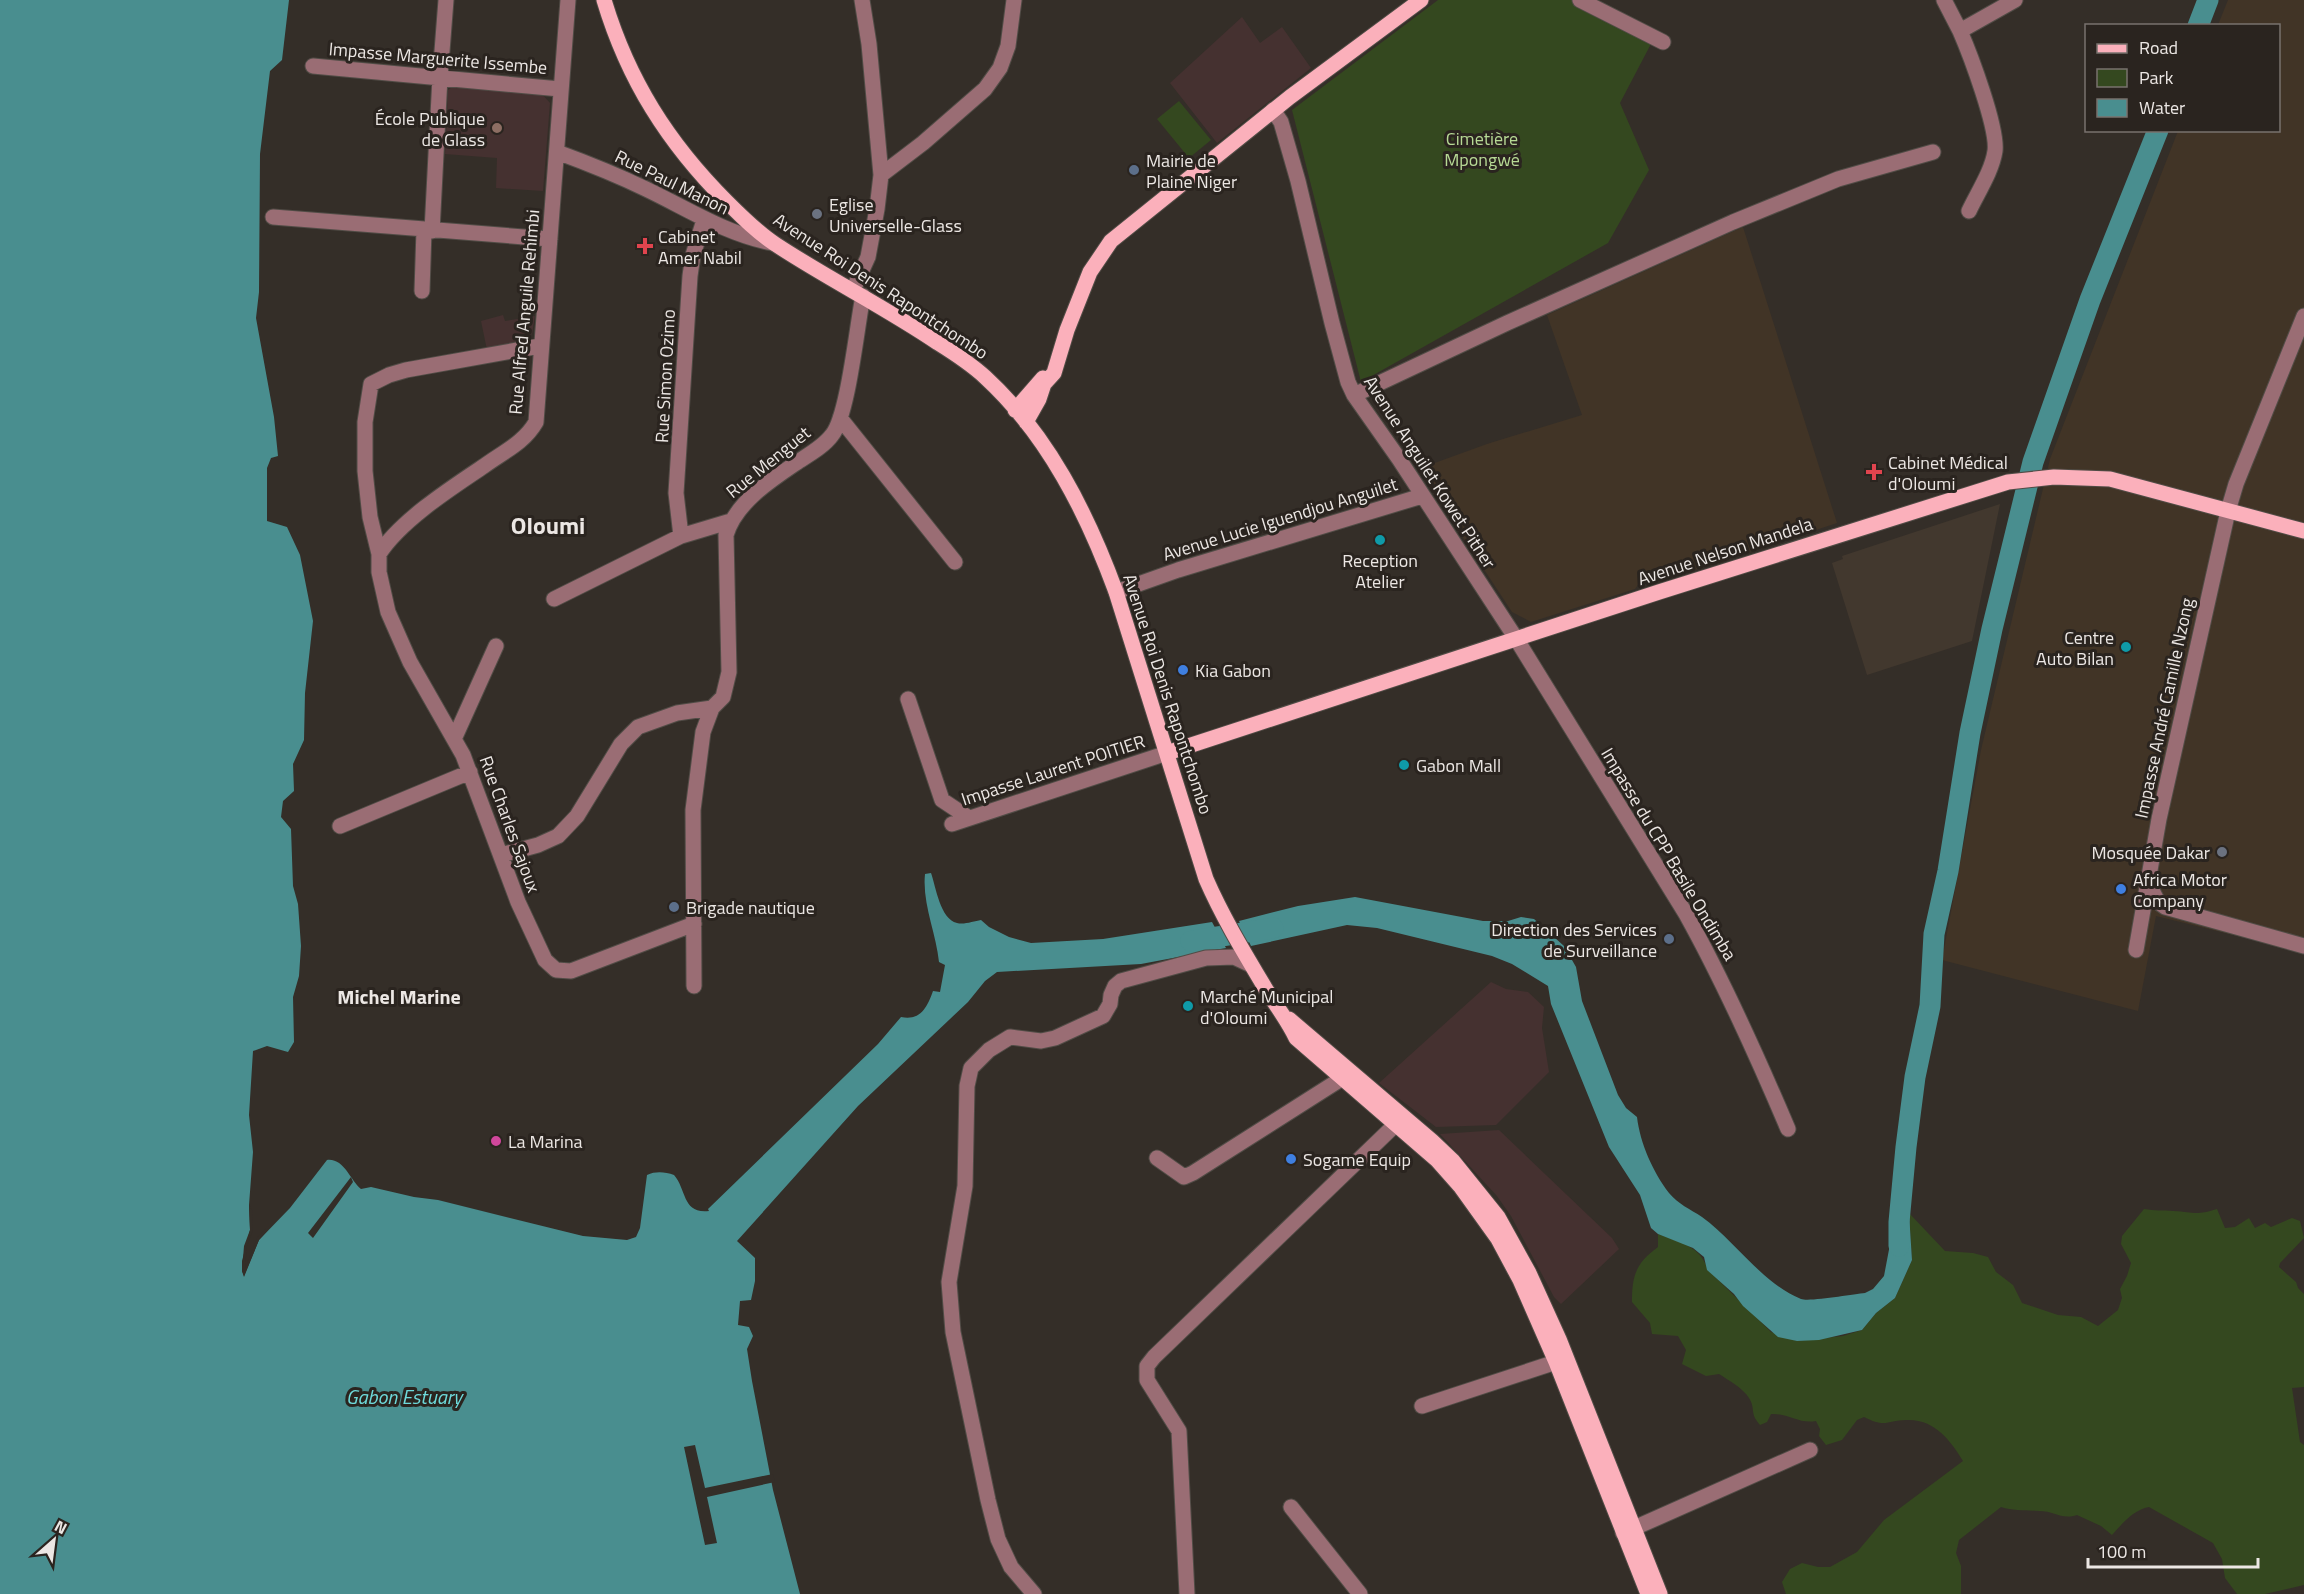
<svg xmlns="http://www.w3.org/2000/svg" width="2304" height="1594" viewBox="0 0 2304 1594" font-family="'Titillium Web',sans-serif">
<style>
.built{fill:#42382e}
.industrial{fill:#413426}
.education{fill:#453130}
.green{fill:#34481f}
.water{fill:#498e8f}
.pier{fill:#342e28}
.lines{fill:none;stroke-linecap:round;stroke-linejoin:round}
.river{stroke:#498e8f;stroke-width:21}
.minor-casing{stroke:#514c46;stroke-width:17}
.major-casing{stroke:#514c46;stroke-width:17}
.minor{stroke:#9a6d74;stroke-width:15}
.major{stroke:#fbb0bb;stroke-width:15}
.education-dot{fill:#8d6e63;stroke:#2a241f;stroke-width:2}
.service-dot{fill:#5c6f8a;stroke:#2a241f;stroke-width:2}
.worship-dot{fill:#6b7280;stroke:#2a241f;stroke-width:2}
.health-dot{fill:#e0444e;stroke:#2a241f;stroke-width:2}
.culture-dot{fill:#0f9aa8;stroke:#2a241f;stroke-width:2}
.shop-dot{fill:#3f7fe0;stroke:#2a241f;stroke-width:2}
.hotel-dot{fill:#d1479c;stroke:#2a241f;stroke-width:2}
.labels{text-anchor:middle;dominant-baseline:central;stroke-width:6;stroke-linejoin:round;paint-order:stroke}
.street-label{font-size:18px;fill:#ece7e4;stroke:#2a241f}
.poi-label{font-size:18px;fill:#ece7e4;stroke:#2a241f;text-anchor:start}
.park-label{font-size:18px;fill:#b7da95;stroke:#2a241f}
.neighbourhood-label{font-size:20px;font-weight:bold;fill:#ece7e4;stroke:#2a241f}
.water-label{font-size:20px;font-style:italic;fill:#6edadb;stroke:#2a241f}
.district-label{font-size:24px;font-weight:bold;fill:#ece7e4;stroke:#2a241f}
</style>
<rect width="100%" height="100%" fill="#342e28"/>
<!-- built -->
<path class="built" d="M2000,504L1972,641L1867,675L1832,563L1843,559L1842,556Z"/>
<!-- industrial -->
<path class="industrial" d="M2228,0H2304V945L2302,952L2156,916L2138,1011L1942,960L1981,750L2050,459L2178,131L2278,130V26L2218,25Z
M1743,227L1837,523L1667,579L1658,575L1643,578L1635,589L1531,622L1512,612L1418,469L1487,444L1582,415L1547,315Z"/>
<!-- education -->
<path class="education" d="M1242,17L1260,43L1282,27L1311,68L1217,143L1170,83Z
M458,83L541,93L550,103L543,191L496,188L497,158L445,154L448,90Z
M503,315L505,321L535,316L532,334L525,339L487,350L481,321Z
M1491,982L1506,989L1528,992L1544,1007L1542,1028L1549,1072L1496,1125L1436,1127L1379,1083Z
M1499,1130L1612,1238L1619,1249L1561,1304L1554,1297L1511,1216L1497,1196L1440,1134Z"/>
<!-- green -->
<path class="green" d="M1438,0H1572L1653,40L1620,103L1649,170L1608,243L1361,382L1292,110Z
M1179,101L1211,140L1189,158L1157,119Z
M2144,1209C2155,1211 2163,1210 2173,1211C2195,1212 2194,1216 2217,1209L2225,1228L2235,1227L2249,1218L2255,1228L2265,1223L2271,1227L2292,1218L2300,1221L2304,1238L2280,1263L2279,1267L2296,1282L2298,1288L2304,1294V1387L2292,1388L2300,1442L2304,1445V1585L2265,1594H2237L2225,1578L2222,1559L2213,1543L2149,1507C2133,1510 2122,1524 2112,1535L2101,1526L2077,1515C2061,1520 2055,1511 2039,1511C2026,1510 2014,1511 2001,1507L1959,1540L1956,1553L1961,1566V1594H1786L1782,1582L1790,1569L1802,1563L1818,1567H1830L1857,1552L1884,1520L1963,1461C1951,1441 1935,1420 1909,1420C1888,1419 1887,1429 1864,1417L1857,1420L1842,1440L1826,1445L1819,1436L1820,1429L1816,1421C1798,1424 1790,1413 1771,1414L1767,1422L1760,1425C1749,1413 1756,1409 1749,1398C1743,1388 1728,1380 1719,1374L1706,1376L1682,1364L1686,1350L1678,1336L1652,1334L1650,1323L1632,1302C1632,1275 1636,1263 1658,1247V1234C1680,1243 1700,1245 1708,1270L1771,1332L1797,1341L1843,1336L1862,1330L1876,1313L1895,1298L1912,1260L1909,1213L1945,1251L1973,1253L1988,1257L1996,1272L2013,1285L2022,1303L2058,1315L2081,1317L2098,1326L2118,1310L2122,1298L2120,1289L2127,1276L2131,1263L2121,1244L2122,1236Z"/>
<!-- water -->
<path class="water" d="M0,0H289L282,60L270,71L260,154L259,292L256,318L274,417L278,456L271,458L267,468V521L287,527L300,555L313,621L305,693L304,740L293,764L294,791L283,801L281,817L291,829L293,886L298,904L301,946L299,976L293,997L294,1042L288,1052L267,1046L253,1051L249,1115L253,1152L249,1205L250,1230L242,1261V1271L244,1276L259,1240L290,1208L327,1160C344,1158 350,1180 361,1189L371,1187L414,1197L438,1200L583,1236L627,1240L636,1237L640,1228L647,1175C656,1171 665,1172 674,1175C687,1190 682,1214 709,1211L708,1209L878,1044L901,1017C920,1021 927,1008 933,991L940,992L945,965L939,962C936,933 922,903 925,874L931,873C936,887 940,919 957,923C964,925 974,921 981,920L989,927L1009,937L1031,943L1103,939L1212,922L1226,948L1141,964L997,972L985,981L968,1002L858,1106L737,1241L755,1258V1281L751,1300L740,1301L738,1325L749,1327L753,1336L747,1349L752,1381L773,1490L800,1594H0Z
M1355,897L1483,921H1508L1521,917L1534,919L1564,946L1576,967L1582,1001L1618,1095L1626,1108L1637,1117C1640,1143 1653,1172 1669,1193C1678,1204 1690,1209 1702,1217C1735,1241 1763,1284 1801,1299C1810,1302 1853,1294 1865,1293L1873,1289L1884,1276L1891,1239V1220L1909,1213L1912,1260L1895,1298L1876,1313L1862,1330L1819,1340L1797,1341L1778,1337L1743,1306L1734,1294L1707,1270L1704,1257L1693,1248L1658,1234L1651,1228L1640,1195L1609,1147L1551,1004L1548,986L1512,964L1492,956L1377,928L1347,925L1251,946L1239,921L1298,906Z"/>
<!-- pier -->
<path class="pier" d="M351,1177L353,1182L313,1238L308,1233Z
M249,1205L252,1210L253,1230L247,1246L245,1268L257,1238L266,1228L268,1230L259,1240L244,1277L242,1271L244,1246L250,1230Z
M695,1445L705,1488L773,1474L775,1482L707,1497L717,1543L705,1545L684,1447Z"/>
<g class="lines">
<!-- river -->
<path class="river" d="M2198,26L2208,0
M1191,941L1273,928
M1899,1246V1222L1906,1147L1915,1077L1930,1006L1934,934L1948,871L1970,733L1992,629L2033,462L2090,300L2158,130"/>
<!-- minor casing -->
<g class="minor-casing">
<path id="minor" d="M1580,0L1663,42
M1944,0L1960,31
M313,66L560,89
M1273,110L1281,122L1298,181L1332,323L1348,382L1354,395L1399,459L1517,640L1686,914C1725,984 1757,1056 1788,1129
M557,152C587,163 617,175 646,189C688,209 726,234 772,243
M881,175L923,143L985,89L1000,68L1008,46L1014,0
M1969,211C1978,192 1992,171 1995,151C1998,128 1970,54 1960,31L2015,0
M273,217L550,239
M432,231L440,77L446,0
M853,290L868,257L877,209L881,175L869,44L862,0
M422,291L424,230
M540,346L406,370L389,375L371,384L365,422V471L370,517L379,554V572L388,612L410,662L463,755L518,902L545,960L556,970L571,971L694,924
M1354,395L1507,323L1733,222L1838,179L1933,152
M840,418L955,562
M681,536L676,493L690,276L693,255L704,220
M379,554C400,521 451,488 484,466C503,452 524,443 536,422L568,0
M1116,592L1178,570L1422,496
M554,599L681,536L731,521
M908,699L942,800L969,818
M455,737L496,646
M952,824L1167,753
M340,826L470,772
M501,855L538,845L558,836L577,816L621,744L638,727L677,713L712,708
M2148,882L2158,902L2165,907L2304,946
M2136,950L2159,819L2228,511L2236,484L2304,316
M694,986L693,810L703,732L712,708L723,697L729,672L726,535C736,502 771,480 799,461C810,454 824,446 832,435C848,416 857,325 863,296
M1157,1158L1184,1177L1193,1173L1341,1079
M1422,1406L1556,1362
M1291,1507L1360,1594
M1623,1533L1810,1450
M1034,1594L1011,1567L998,1539L988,1500L953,1332L949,1282L965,1186L967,1086L971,1068L989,1050L1010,1037L1041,1041L1055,1038L1103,1016L1110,1004L1111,995L1115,986L1121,981L1206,958L1234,957L1251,965
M1187,1594L1179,1431L1147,1380V1366L1154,1357L1396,1124"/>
</g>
<!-- major casing -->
<g class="major-casing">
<path id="major" d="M604,0C628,80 668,143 727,202C742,217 758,233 775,244C828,279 885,307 938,343C954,353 971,364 985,377C1048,435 1087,513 1116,592L1206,879C1223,918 1245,954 1267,991C1277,1007 1288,1021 1296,1038L1437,1160L1460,1186L1498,1239L1520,1280L1556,1362L1648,1594
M1015,410L1043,378
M1026,422L1039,399L1044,384L1054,373L1067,330L1090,272L1111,241L1290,97L1421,0
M1167,753L1659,592L2008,482L2054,477L2110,479L2304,531
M1289,1019L1432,1141L1453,1161L1498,1217L1529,1273L1559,1339L1660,1594"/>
</g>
<!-- minor -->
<use href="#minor" class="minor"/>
<!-- major -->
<use href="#major" class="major"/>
</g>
<!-- markers -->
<circle class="education-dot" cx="497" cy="128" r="6"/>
<g class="service-dot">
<circle cx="1134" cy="170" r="6"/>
<circle cx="674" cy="907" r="6"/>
<circle cx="1669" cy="939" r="6"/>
</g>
<g class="worship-dot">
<circle cx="817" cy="214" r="6"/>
<circle cx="2222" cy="852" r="6"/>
</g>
<g class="health-dot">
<path d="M642 237h6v6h6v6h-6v6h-6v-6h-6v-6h6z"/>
<path d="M1871 463h6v6h6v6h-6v6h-6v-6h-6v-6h6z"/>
</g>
<g class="culture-dot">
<circle cx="1380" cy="540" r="6"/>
<circle cx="2126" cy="647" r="6"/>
<circle cx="1404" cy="765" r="6"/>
<circle cx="1188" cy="1006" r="6"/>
</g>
<g class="shop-dot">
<circle cx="1183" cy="670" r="6"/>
<circle cx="2121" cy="889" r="6"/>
<circle cx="1291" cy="1159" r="6"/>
</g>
<circle class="hotel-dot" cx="496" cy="1141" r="6"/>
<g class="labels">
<!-- street labels -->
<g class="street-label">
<text transform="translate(438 58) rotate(5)">Impasse Marguerite Issembe</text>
<text transform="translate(672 182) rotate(26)">Rue Paul Manon</text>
<text transform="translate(881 286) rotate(33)">Avenue Roi Denis Rapontchombo</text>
<text transform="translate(524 312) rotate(-85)">Rue Alfred Anguile Rehimbi</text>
<text transform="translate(665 376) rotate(-87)">Rue Simon Ozimo</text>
<text transform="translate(768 462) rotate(-39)">Rue Menguet</text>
<text transform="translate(1430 472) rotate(57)">Avenue Anguilet Kowet Pither</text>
<text transform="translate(1280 519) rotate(-17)">Avenue Lucie Iguendjou Anguilet</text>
<text transform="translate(1725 551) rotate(-18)">Avenue Nelson Mandela</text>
<text transform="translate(1168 694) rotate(72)">Avenue Roi Denis Rapontchombo</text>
<text transform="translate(2164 708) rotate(-78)">Impasse André Camille Nzong</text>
<text transform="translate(1053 770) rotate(-18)">Impasse Laurent POITIER</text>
<text transform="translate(510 824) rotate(70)">Rue Charles Sajoux</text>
<text transform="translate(1669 854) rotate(59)">Impasse du CPP Basile Ondimba</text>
</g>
<!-- poi labels -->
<g class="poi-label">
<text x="485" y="118" text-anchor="end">École Publique<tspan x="485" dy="21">de Glass</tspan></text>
<text x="1146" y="160">Mairie de<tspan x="1146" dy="21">Plaine Niger</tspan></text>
<text x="829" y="204">Eglise<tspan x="829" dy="21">Universelle-Glass</tspan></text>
<text x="658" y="236">Cabinet<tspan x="658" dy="21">Amer Nabil</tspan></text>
<text x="1888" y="462">Cabinet Médical<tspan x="1888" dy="21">d'Oloumi</tspan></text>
<text x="1380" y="560" text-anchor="middle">Reception<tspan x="1380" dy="21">Atelier</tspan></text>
<text x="2114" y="637" text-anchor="end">Centre<tspan x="2114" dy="21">Auto Bilan</tspan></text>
<text x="1195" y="670">Kia Gabon</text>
<text x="1416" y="765">Gabon Mall</text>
<text x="2210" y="852" text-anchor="end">Mosquée Dakar</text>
<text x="2133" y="879">Africa Motor<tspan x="2133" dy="21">Company</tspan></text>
<text x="686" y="907">Brigade nautique</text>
<text x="1657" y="929" text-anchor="end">Direction des Services<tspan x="1657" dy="21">de Surveillance</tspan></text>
<text x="1200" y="996">Marché Municipal<tspan x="1200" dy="21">d'Oloumi</tspan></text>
<text x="508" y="1141">La Marina</text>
<text x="1303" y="1159">Sogame Equip</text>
</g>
<!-- park labels -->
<g class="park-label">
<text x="1482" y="138">Cimetière<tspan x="1482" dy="21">Mpongwé</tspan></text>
</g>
<!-- neighbourhood labels -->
<g class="neighbourhood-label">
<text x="399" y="996">Michel Marine</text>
</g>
<!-- water labels -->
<g class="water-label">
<text x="404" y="1396">Gabon Estuary</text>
</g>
<!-- district labels -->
<g class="district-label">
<text x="548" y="525">Oloumi</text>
</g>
</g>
<!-- legend -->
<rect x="2085" y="24" width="195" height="108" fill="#2a241f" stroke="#78726e" stroke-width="1.5"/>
<rect x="2097" y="44" width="30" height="9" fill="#fbb0bb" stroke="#78726e" stroke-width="1.5"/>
<text x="2139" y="54" font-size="18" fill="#ece7e4">Road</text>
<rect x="2097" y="69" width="30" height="18" fill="#34481f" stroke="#78726e" stroke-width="1.5"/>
<text x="2139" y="84" font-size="18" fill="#ece7e4">Park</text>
<rect x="2097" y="99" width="30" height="18" fill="#498e8f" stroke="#78726e" stroke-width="1.5"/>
<text x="2139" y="114" font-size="18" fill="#ece7e4">Water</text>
<!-- north arrow -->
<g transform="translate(54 1540) rotate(28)" stroke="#2a241f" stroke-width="4.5" paint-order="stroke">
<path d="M0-4.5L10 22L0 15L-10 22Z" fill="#ece7e4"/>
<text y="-9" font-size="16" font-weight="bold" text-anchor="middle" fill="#ece7e4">N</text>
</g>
<!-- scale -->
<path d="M2088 1558v9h170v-9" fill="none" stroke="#ece7e4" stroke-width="3"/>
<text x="2097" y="1558" font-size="18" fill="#ece7e4" stroke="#2a241f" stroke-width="4.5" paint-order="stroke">100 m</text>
</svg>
